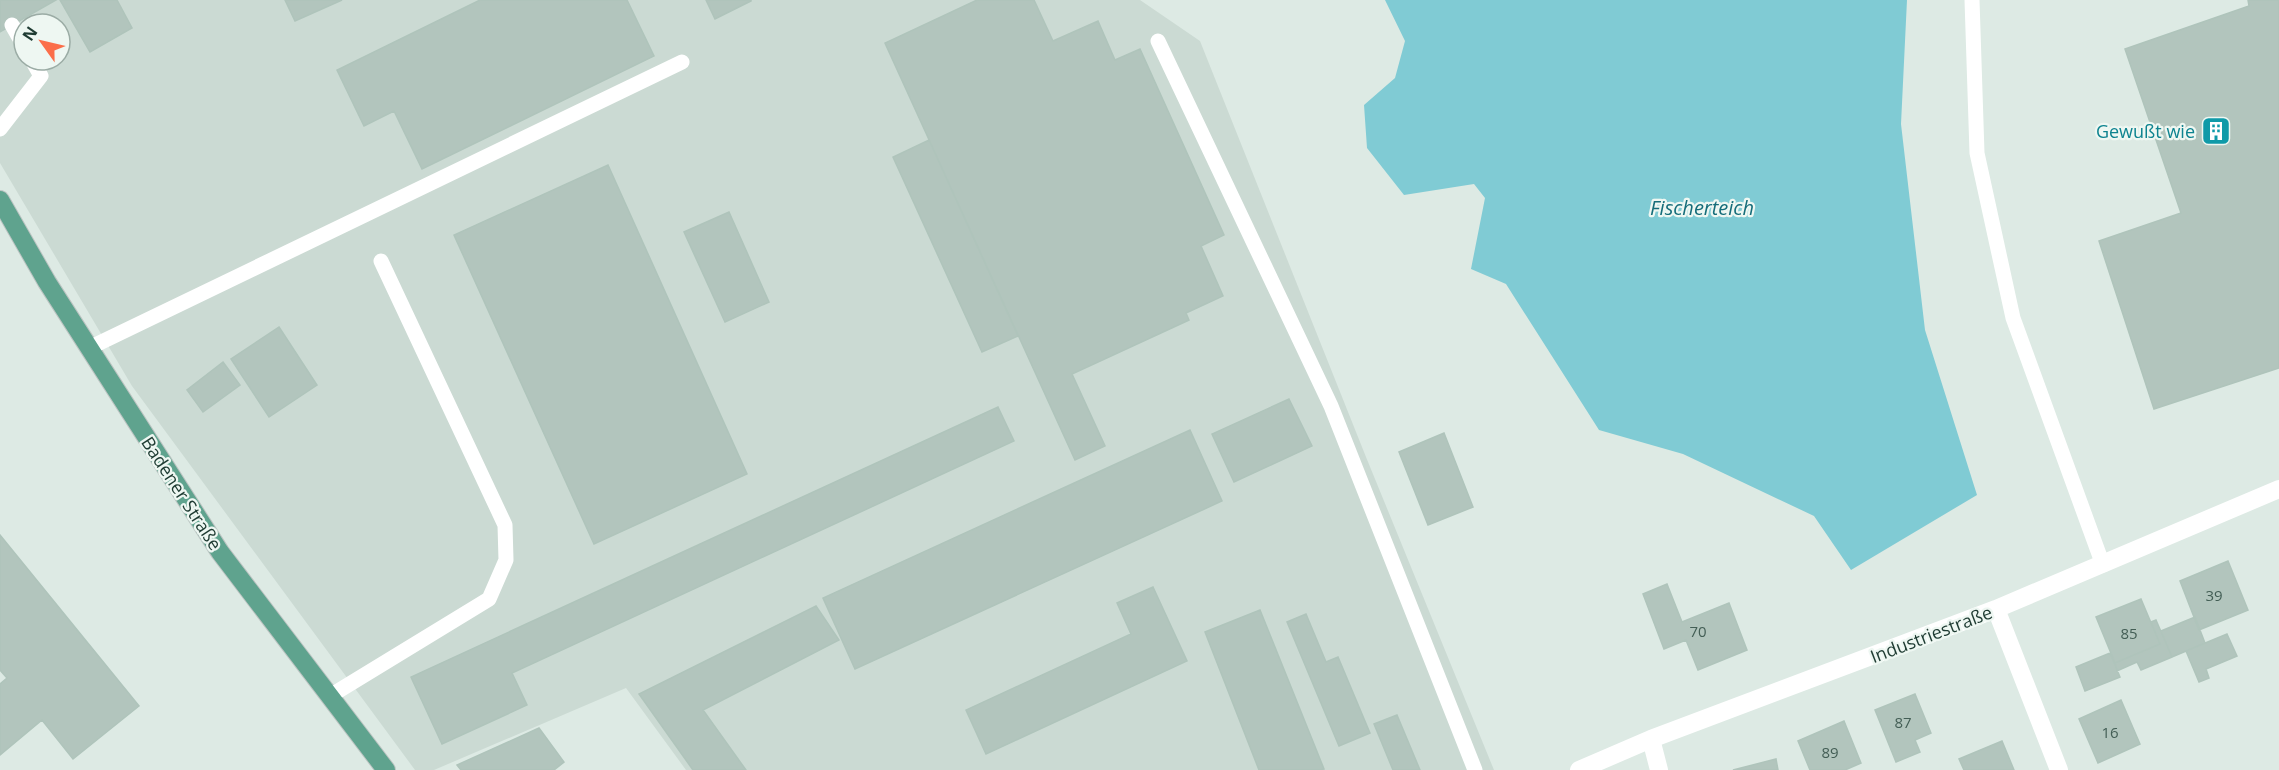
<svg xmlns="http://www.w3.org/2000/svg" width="2279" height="770" viewBox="0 0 2279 770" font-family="'Open Sans',sans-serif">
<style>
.built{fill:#cbdad3;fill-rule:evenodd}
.water{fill:#80cbd4}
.building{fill:#b2c5bd;stroke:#afc4bb;stroke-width:1.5}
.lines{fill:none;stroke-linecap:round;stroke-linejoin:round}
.primary-casing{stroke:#bcc4c2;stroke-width:20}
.service{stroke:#fff;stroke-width:15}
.minor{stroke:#fff;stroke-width:18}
.primary{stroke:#5fa38e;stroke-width:18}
.labels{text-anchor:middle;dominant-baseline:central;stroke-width:4.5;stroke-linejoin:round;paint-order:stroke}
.number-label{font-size:15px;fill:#435e55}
.culture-label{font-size:18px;fill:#0d838f;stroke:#eef7f2;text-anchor:end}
.street-label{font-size:18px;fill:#1e3b32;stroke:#eef7f2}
.water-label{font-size:20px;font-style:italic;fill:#156d7a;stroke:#eef7f2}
</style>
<rect width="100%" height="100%" fill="#ddeae4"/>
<!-- built -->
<path class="built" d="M0,0H1140L1200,41L1366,457L1494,770H686L626,688L434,770H415L132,386L0,163ZM24,24H60V60H24Z"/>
<!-- water -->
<path class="water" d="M1385,0H1907L1901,124L1925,330L1977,495L1851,570L1814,516L1683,454L1599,430L1506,284L1471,269L1485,198L1474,184L1404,195L1367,148L1364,105L1395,78L1405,41Z"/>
<!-- building -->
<path class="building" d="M0,0H56L0,32Z
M60,0H117L132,28L90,52Z
M285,0H342L295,21Z
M480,0H627L654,56L422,169L394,111L364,126L337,70Z
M706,0H751V1L715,19Z
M977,0H1034L1053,41L1098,21L1115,60L1140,49L1224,235L1201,246L1223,296L1186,313L1189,320L1072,374L1105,446L1075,460L885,43Z
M2248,0H2279V368L2154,409L2099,241L2181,213L2125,49L2249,6Z
M929,140L1018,336L982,352L893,157Z
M608,165L747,474L594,544L454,235Z
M729,212L769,302L725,322L684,232Z
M279,327L317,385L269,417L231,359Z
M223,362L240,385L203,412L187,390Z
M1289,399L1312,446L1234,482L1212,434Z
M998,407L1014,441L512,673L527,705L442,744L411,677Z
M1190,430L1222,501L855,669L823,598Z
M1444,433L1473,507L1428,525L1399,452Z
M0,535L139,706L73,759L42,720L0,755V684L7,678L0,670Z
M2228,561L2248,610L2199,630L2180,581Z
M1667,584L1682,622L1729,603L1747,650L1698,670L1686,640L1664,649L1643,594Z
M1153,587L1187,661L986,754L966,710L1131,634L1117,603Z
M2141,599L2160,644L2115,663L2096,617Z
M816,606L839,640L703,710L746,770H693L639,694Z
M1260,610L1324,769L1320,770H1259L1205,632Z
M1306,614L1326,662L1338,657L1370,733L1339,746L1287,622Z
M2195,617L2205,643L2172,657L2161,631Z
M2156,620L2172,657L2141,670L2137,662L2117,671L2115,663L2160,644L2151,622Z
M2227,634L2237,656L2206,669L2209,678L2199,682L2186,651Z
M2110,653L2120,677L2085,691L2076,667Z
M1915,694L1931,733L1915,740L1920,752L1896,762L1875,710Z
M2121,700L2140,744L2098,763L2079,719Z
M1397,715L1420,770H1393L1374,724Z
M1844,721L1861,763L1845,770H1810L1798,741Z
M539,728L564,762L554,770H461L457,765Z
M2002,741L2014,770H1964L1959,759Z
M1776,759L1778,770H1733Z"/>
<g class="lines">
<!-- primary casing -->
<g class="primary-casing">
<path id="primary" d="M0,200L47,282L220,552L386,770"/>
</g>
<!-- service -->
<path class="service" d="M1972,0L1977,153L2013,318L2103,565
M12,25L24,46
M1158,41L1331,406L1475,770
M0,129L41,76L32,60
M89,348L682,62
M330,696L489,599L506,560L505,525L381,261"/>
<!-- minor -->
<path class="minor" d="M1996,609L2059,770
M1651,739L1659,770
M1579,770L1651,739L1996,609L2279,489"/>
<!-- primary -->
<use href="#primary" class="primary"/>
</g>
<!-- icons -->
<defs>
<g id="building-square" transform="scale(1.5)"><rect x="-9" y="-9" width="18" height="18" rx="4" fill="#0f9aa8" stroke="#eef7f2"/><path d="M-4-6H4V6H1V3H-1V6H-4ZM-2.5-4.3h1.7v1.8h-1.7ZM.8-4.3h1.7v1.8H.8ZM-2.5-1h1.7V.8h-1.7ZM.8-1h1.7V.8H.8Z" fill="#fff"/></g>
</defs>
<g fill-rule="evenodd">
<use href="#building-square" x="2216" y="131"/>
</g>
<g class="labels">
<!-- number labels -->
<g class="number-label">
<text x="2214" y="595">39</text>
<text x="1698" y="631">70</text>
<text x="2129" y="633">85</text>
<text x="1903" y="722">87</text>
<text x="2110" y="732">16</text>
<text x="1830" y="752">89</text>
</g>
<!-- culture labels -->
<g class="culture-label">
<text x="2195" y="131">Gewußt wie</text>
</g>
<!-- street labels -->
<g class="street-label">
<text transform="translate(182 493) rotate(57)">Badener Straße</text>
<text transform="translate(1931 634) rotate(-21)">Industriestraße</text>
</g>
<!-- water labels -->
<g class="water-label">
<text x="1702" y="207">Fischerteich</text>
</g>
</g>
<!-- north arrow -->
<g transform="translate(42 42) rotate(304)"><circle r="28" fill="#eef7f2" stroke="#9baca5" stroke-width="1.5"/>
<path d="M0-4.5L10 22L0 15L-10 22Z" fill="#fb6e4a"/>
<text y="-9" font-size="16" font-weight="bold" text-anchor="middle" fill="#1e3b32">N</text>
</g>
</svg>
